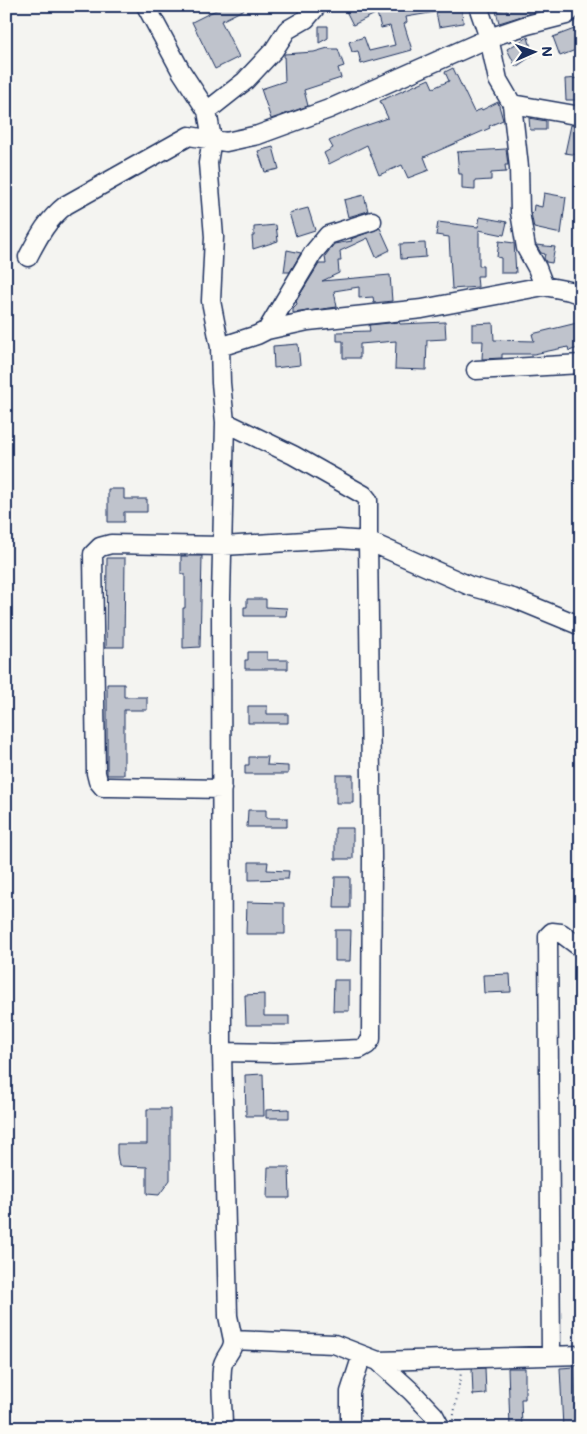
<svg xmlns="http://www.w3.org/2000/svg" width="587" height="1434" viewBox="0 0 587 1434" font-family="Mali,sans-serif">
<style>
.building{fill:#bfc3cc;stroke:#1b2f5e}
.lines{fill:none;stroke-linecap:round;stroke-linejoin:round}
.minor-casing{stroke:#1b2f5e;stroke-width:21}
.path{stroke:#1b2f5e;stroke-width:2;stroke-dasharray:1 4;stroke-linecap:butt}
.minor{stroke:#fdfcf7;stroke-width:18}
</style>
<rect width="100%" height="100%" fill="#f4f4f1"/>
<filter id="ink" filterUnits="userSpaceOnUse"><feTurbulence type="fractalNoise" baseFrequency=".02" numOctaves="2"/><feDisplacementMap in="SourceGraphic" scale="10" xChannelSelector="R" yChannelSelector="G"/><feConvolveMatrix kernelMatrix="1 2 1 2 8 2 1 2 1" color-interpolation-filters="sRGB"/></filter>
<g filter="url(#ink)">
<!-- building -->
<path class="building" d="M224,6H251L221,21L239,57L215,69L192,22Z
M350,6H461L463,20V23L439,27L436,12L406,17L407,22L404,24L412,50L361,64L358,51L352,52L349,42L364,37L369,51L395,45L390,26L381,28L377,13L353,25L345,9Z
M507,6H533L535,12L499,23L496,11L507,9Z
M319,26H328V38L319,43Z
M577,28L581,37V48L560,56L553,37Z
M528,37L533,55L516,67L507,49Z
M328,48L329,49H338L344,66L338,68L341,78L304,90L308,106L271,119L261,89L285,81L284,54L314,52Z
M453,68L474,112L482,109V110L498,102L503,120L489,126L490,128L424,157L429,170L408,178L402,165L379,175L367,145L329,164L324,153L333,148L329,141L353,130L388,118L380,101L429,79L433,88L449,81L445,72Z
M581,78V100H566L565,79Z
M529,118L546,121V130H530Z
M571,125L581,126L579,155L565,153Z
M273,147L279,169L265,172L258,151Z
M506,149L508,165H505L506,172L491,173V180L475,181V190L462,189V174H459L457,152Z
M544,193L566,197L561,234L534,228L531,213H533L534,205L542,207Z
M364,195L368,211L348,217L344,200Z
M308,208L315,230L296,236L289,213Z
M480,217L507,222L504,235L479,230V266H483V276H477L478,287L452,289L449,237L436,235L438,222L478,227Z
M276,225L278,241L253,249L252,236H254V227Z
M380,228L390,250L376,257L368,238L340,251L341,261H338L339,273L322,281L390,275L392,301L374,303L373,297L359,298V287L334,291L337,307L293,313V308L297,304L296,301L319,264H326L325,256L334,244L352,241L351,239Z
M499,241L514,243L516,273H501V258L497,257Z
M425,243L426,257L401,259L400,244Z
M536,245L555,247L552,263L546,262L544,258L545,254L541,253Z
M287,250L301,253L290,272H284Z
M399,322L400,324L445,322L446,339L427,340L426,370L395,369L396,341L360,344V358H343V341H337V332L370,331L369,325Z
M581,322V347L569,351L568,347L534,354H502V358L482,359L483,341H472V324L493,323L494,340L534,341L532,334Z
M298,344L300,365L274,368L273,346Z
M108,489H124V499H147V512H124V522H108Z
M181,556H202L200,647L183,648V608H185V574H181Z
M107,558H125L124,647H106Z
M247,599H266V607L287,608L286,616H244V607H247Z
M248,652H267V660H288V669H245V660H248Z
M107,684H124V697H147V710H124V775H107Z
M248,706H267V714H288V723H248Z
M249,757H268L267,765L288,766V774H245V765H249Z
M336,775H353V803H336Z
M248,810H266V818H287V827H247Z
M335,828H353V859H335Z
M249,862H268L267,870L289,871L288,879L249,880Z
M335,877H350V908H334Z
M247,902L284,903V925L285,926V934H246Z
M335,930H351L350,961H335Z
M510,974L511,992L484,993L483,975Z
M334,980H349V1011H333Z
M264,994V1016H289V1025H246L245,995Z
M263,1074L264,1116H246L245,1075Z
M147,1109H170V1180L159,1195L147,1194V1167L119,1166L117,1154V1144H147Z
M289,1109V1118H266V1110Z
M268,1167H289L290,1198H267Z
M575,1367L576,1428H563L560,1368Z
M485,1368L486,1394L473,1395L472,1369Z
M508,1368H525V1399H521L522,1428H510Z"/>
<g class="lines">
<!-- minor casing -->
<g class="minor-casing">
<path id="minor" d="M146,6L181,71L207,111L212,139L208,163L214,237L211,301L220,347L221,383L225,422L221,598L222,1052L228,1316L233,1340L334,1344L378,1361L411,1391L434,1415L441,1428
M478,6L489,38L498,80L512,104L519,167L520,212L526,248L537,268L544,286
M512,104L581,116
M207,111L245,81L274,50L287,30L306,19L317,6
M28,257C39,236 47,220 66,205L189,136L226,142L258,135L329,109L489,38L527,25L566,15L576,6
M267,330L313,253L328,235L372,221
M220,347L257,335L267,330L308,321L422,309L544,286L570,291L581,295
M476,370L581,364
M225,422L293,455L364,495L368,500V541L470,586L513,598L581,626
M222,1052L275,1053L360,1049L367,1045L371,1039L372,856L368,541L338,539L223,546L111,544L100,547L93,554L96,773L98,781L103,787H110L222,789
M551,1356L548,936L552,932L561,933L581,948
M378,1361L581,1355
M223,1428C223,1408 220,1388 222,1368C223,1357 234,1351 233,1340
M350,1428V1392L362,1355"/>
</g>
<!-- path -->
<path class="path" d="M453,1420L461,1373"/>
<!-- minor -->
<use href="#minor" class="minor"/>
</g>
</g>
<!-- margin -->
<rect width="587" height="1434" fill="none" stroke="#fdfcf7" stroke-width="25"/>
<rect x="12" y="12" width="562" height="1409" fill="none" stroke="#1b2f5e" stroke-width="2" filter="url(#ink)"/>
<!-- north arrow -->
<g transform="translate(534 52) rotate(88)" stroke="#fdfcf7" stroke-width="4" paint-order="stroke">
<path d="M0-4L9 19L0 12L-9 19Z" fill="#1b2f5e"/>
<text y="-8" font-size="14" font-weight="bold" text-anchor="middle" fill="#1b2f5e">N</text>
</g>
</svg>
